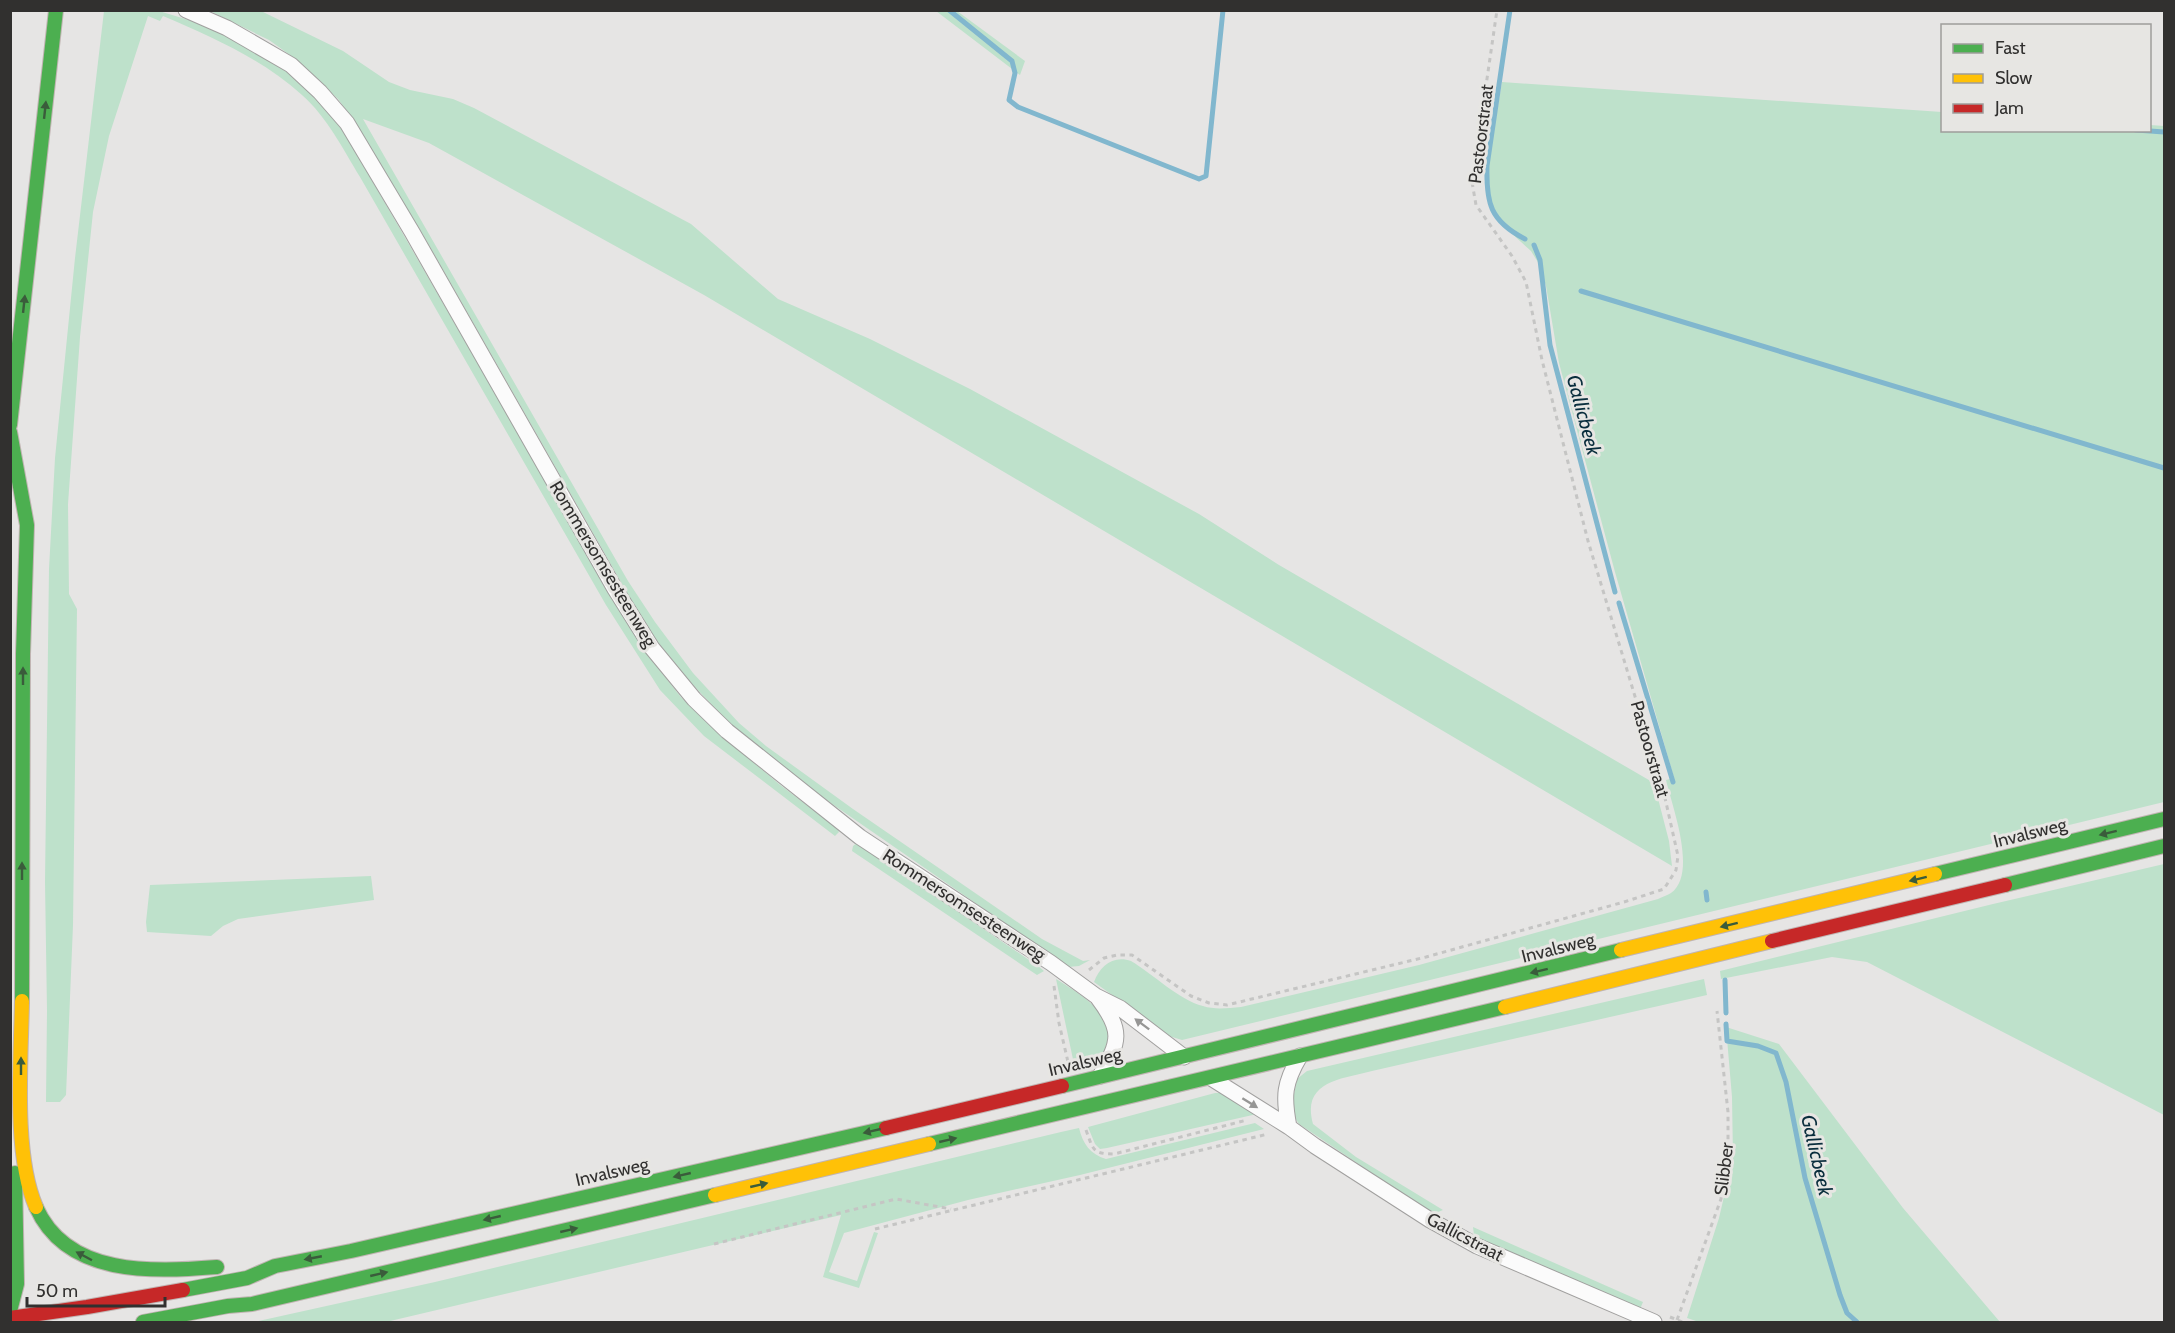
<svg xmlns="http://www.w3.org/2000/svg" width="2175" height="1333" viewBox="0 0 2175 1333" font-family="Cabin,sans-serif">
<style>
.green{fill:#bee1cb}
.lines{fill:none;stroke-linecap:round;stroke-linejoin:round}
.stream{stroke:#81b7ce;stroke-width:5}
.street-casing{stroke:#a1a09f;stroke-width:17}
.fast-casing{stroke:#c0b4b2;stroke-width:16}
.slow-casing{stroke:#c0b4b2;stroke-width:16}
.jam-casing{stroke:#c0b4b2;stroke-width:16}
.path{stroke:#c5c5c4;stroke-width:3;stroke-dasharray:4.5 4.5;stroke-linecap:butt}
.street{stroke:#fbfbfb;stroke-width:15}
.fast{stroke:#4caf50;stroke-width:14}
.slow{stroke:#ffc107;stroke-width:14}
.jam{stroke:#c62828;stroke-width:14}
.oneway{fill:#3a5c3b}
.oneway2{fill:#969695}
.labels{text-anchor:middle;dominant-baseline:central;stroke-width:6;stroke-linejoin:round;paint-order:stroke}
.street-label{font-size:18px;fill:#31302f;stroke:#e7e6e3}
.water-label{font-size:20px;font-style:italic;fill:#0a2e3d;stroke:#e7e6e3}
</style>
<rect width="100%" height="100%" fill="#e6e5e4"/>
<!-- green -->
<path class="green" d="M104,11H159L215,28L285,69L323,105L344,132L525,445L653,661L680,696L707,723L779,784L837,828L839,832L835,836L704,736L660,690L606,605L360,177C343,149 327,117 302,95C262,59 212,37 163,16L160,21L148,16L109,136L93,212L80,337L68,504L69,594L77,609L73,925L66,1095L60,1102H46L47,1011L45,882L49,569L55,458L75,258Z
M210,11H261L343,51L389,82L410,90L453,99L474,108L691,224L778,299L870,339L970,389L1199,514L1279,565L1654,783L1669,841L1672,866L704,295L429,143L363,119L628,581L655,622L693,673L739,723L766,746L853,809L1042,939L1083,961L1090,960L1079,966L1068,967L796,779L746,741L693,685L650,633L422,233L354,121L338,99L290,55L269,40Z
M936,11H957L1025,61L1020,75Z
M1502,82L1942,112V130H2150V125L2164,126V802L1182,1040L1169,1036L1094,982C1100,966 1113,955 1131,961C1153,974 1179,1000 1203,1006C1215,1010 1228,1008 1241,1007L1419,965L1658,899C1662,897 1668,895 1671,893C1698,874 1672,806 1666,780L1674,778L1615,572L1559,363L1546,286L1539,264L1531,251L1509,231L1497,216L1487,197V172Z
M857,843L1038,966L1044,971L1037,975L852,851L853,846Z
M2164,864V1115L1867,962L1832,957L1721,979L1720,971L1993,904Z
M371,876L374,900L238,919L223,926L211,936L147,932L146,922L150,885Z
M1056,979C1083,996 1130,1022 1099,1060L1074,1064Z
M1704,979L1707,995L1372,1071C1342,1079 1301,1081 1313,1124L1356,1157L1443,1210L1433,1214L1299,1124L1295,1118L1292,1105L1297,1079L1307,1071Z
M1726,1027L1779,1044L1903,1208L2000,1322H1699L1687,1318L1719,1218L1733,1158L1732,1097Z
M1215,1093H1224L1257,1114L1107,1148L1100,1149L1095,1144L1088,1127Z
M1255,1123L1264,1129L1080,1175L968,1200L844,1233L829,1272L857,1281L874,1232L878,1233L859,1288L823,1277L841,1215L386,1322H254L435,1282L1061,1132L1079,1128C1083,1144 1090,1154 1106,1159Z
M1473,1227L1643,1302L1640,1309L1482,1240L1474,1235Z"/>
<g class="lines">
<!-- stream -->
<path class="stream" d="M949,10L1012,61L1015,73L1009,100L1018,107L1199,179L1206,176L1223,10
M1510,10L1487,166C1486,203 1490,221 1525,239
M2136,130L2164,132
M1534,245L1540,260L1550,345L1615,592
M1581,291L2164,468
M1619,603L1673,782
M1706,892L1707,900
M1725,980L1726,1013
M1726,1024L1727,1041L1758,1046L1776,1053L1786,1082L1805,1178L1840,1295L1847,1313L1857,1322"/>
<!-- street casing -->
<g class="street-casing">
<path id="street" d="M186,10L227,28L291,65L320,92L347,123L412,232L615,589L652,648L694,699L727,731L860,837L1051,963L1096,996L1120,1008L1184,1057
M1098,998C1123,1031 1120,1041 1100,1076
M1211,1078L1289,1127L1315,1146L1430,1220L1477,1246L1654,1322
M1289,1127C1283,1096 1284,1083 1300,1056"/>
</g>
<!-- fast casing -->
<g class="fast-casing">
<path id="fast" d="M10,425L56,10
M10,432L27,525L23,654L22,1001
M1935,874L2164,819
M2005,885L2164,846
M1062,1086L1621,950
M929,1144L1505,1007
M36,1207C67,1277 153,1272 217,1267
M183,1290L247,1278L275,1266L351,1251L886,1128
M10,1311L17,1284L15,1173
M143,1322L228,1306L252,1304L715,1195"/>
</g>
<!-- slow casing -->
<g class="slow-casing">
<path id="slow" d="M1621,950L1935,874
M22,1001C21,1060 13,1154 36,1207
M1505,1007L1772,941
M715,1195L929,1144"/>
</g>
<!-- jam casing -->
<g class="jam-casing">
<path id="jam" d="M1772,941L2005,885
M886,1128L1062,1086
M10,1318L87,1307L183,1290"/>
</g>
<!-- path -->
<path class="path" d="M1089,970L1104,958L1117,955H1132L1191,996L1209,1003L1227,1005L1426,957L1624,902L1664,889L1676,870L1678,856L1663,789L1588,541L1542,360L1526,282L1512,256L1476,205L1472,182L1497,10
M1054,986L1059,1023L1068,1062
M1086,1130C1093,1149 1092,1154 1114,1154L1247,1120
M875,1229L1268,1134
M714,1244L896,1199L951,1209
M1670,1317L1682,1322
M1677,1320L1721,1199L1728,1143V1112L1717,1011"/>
<!-- street -->
<use href="#street" class="street"/>
<!-- fast -->
<use href="#fast" class="fast"/>
<!-- slow -->
<use href="#slow" class="slow"/>
<!-- jam -->
<use href="#jam" class="jam"/>
</g>
<!-- one-way arrows -->
<defs><path id="oneway-solid" d="M-6-.8H1V-3.2L6.5 0L1 3.2V.8H-6Z" transform="scale(1.5)"/></defs>
<g class="oneway">
<use href="#oneway-solid" transform="translate(45 110) rotate(-84)"/>
<use href="#oneway-solid" transform="translate(24 304) rotate(-84)"/>
<use href="#oneway-solid" transform="translate(23 676) rotate(-90)"/>
<use href="#oneway-solid" transform="translate(2108 833) rotate(166)"/>
<use href="#oneway-solid" transform="translate(22 871) rotate(-90)"/>
<use href="#oneway-solid" transform="translate(1918 879) rotate(166)"/>
<use href="#oneway-solid" transform="translate(1729 925) rotate(166)"/>
<use href="#oneway-solid" transform="translate(1539 971) rotate(166)"/>
<use href="#oneway-solid" transform="translate(21 1066) rotate(-90)"/>
<use href="#oneway-solid" transform="translate(872 1131) rotate(167)"/>
<use href="#oneway-solid" transform="translate(948 1140) rotate(-13)"/>
<use href="#oneway-solid" transform="translate(682 1175) rotate(167)"/>
<use href="#oneway-solid" transform="translate(759 1185) rotate(-13)"/>
<use href="#oneway-solid" transform="translate(492 1218) rotate(167)"/>
<use href="#oneway-solid" transform="translate(569 1230) rotate(-13)"/>
<use href="#oneway-solid" transform="translate(84 1256) rotate(-152)"/>
<use href="#oneway-solid" transform="translate(313 1258) rotate(169)"/>
<use href="#oneway-solid" transform="translate(379 1274) rotate(-13)"/>
</g>
<g class="oneway2">
<use href="#oneway-solid" transform="translate(1142 1024) rotate(-143)"/>
<use href="#oneway-solid" transform="translate(1250 1103) rotate(32)"/>
</g>
<g class="labels">
<!-- street labels -->
<g class="street-label">
<text transform="translate(1481 134) rotate(-83)">Pastoorstraat</text>
<text transform="translate(603 564) rotate(59)">Rommersomsesteenweg</text>
<text transform="translate(1650 749) rotate(74)">Pastoorstraat</text>
<text transform="translate(2030 833) rotate(-14)">Invalsweg</text>
<text transform="translate(964 905) rotate(33)">Rommersomsesteenweg</text>
<text transform="translate(1558 948) rotate(-14)">Invalsweg</text>
<text transform="translate(1085 1062) rotate(-13)">Invalsweg</text>
<text transform="translate(1724 1169) rotate(-83)">Slibber</text>
<text transform="translate(612 1172) rotate(-13)">Invalsweg</text>
<text transform="translate(1465 1237) rotate(28)">Gallicstraat</text>
</g>
<!-- water labels -->
<g class="water-label">
<text transform="translate(1584 415) rotate(75)">Gallicbeek</text>
<text transform="translate(1817 1155) rotate(77)">Gallicbeek</text>
</g>
</g>
<!-- border -->
<rect width="2175" height="1333" fill="none" stroke="#31302f" stroke-width="24"/>
<!-- legend -->
<rect x="1941" y="24" width="210" height="108" fill="#e7e6e3" stroke="#9e9d9b" stroke-width="1.5"/>
<rect x="1953" y="44" width="30" height="9" fill="#4caf50" stroke="#9e9d9b" stroke-width="1.5"/>
<text x="1995" y="54" font-size="18" fill="#31302f">Fast</text>
<rect x="1953" y="74" width="30" height="9" fill="#ffc107" stroke="#9e9d9b" stroke-width="1.5"/>
<text x="1995" y="84" font-size="18" fill="#31302f">Slow</text>
<rect x="1953" y="104" width="30" height="9" fill="#c62828" stroke="#9e9d9b" stroke-width="1.5"/>
<text x="1995" y="114" font-size="18" fill="#31302f">Jam</text>
<!-- scale -->
<path d="M27 1297v9h138v-9" fill="none" stroke="#31302f" stroke-width="3"/>
<text x="36" y="1297" font-size="18" fill="#31302f" stroke="#e7e6e3" stroke-width="4.5" paint-order="stroke">50 m</text>
</svg>
